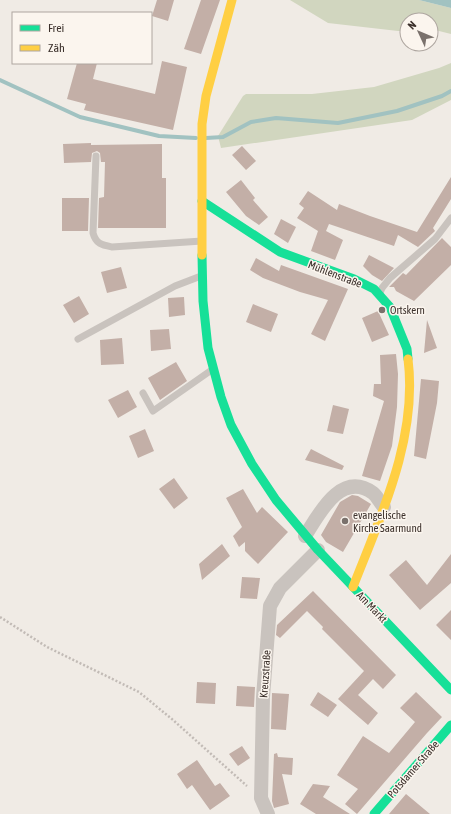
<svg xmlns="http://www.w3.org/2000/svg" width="451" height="814" viewBox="0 0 451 814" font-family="'Asap Condensed',sans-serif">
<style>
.green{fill:#d1d6bf}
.water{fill:#a1c2c1}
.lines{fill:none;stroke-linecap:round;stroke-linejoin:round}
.stream{stroke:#a1c2c1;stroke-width:4}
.building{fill:#c3afa7}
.path{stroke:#c2bbb6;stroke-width:2.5;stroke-dasharray:2 2;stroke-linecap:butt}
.lane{stroke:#c9c3be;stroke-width:7}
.street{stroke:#c9c3be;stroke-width:14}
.fast{stroke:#16e098;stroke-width:9}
.slow{stroke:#ffcf43;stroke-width:9}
.poi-dot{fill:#7a716c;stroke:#fbf5ee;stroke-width:1.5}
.labels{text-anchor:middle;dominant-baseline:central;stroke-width:3;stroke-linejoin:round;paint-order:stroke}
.street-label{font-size:11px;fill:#3b302b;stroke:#fbf5ee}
.poi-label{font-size:11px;fill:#3b302b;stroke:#fbf5ee;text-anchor:start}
</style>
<rect width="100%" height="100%" fill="#f0ebe5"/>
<!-- green -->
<path class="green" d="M290,0H419L451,8V34L431,29V20H407V31H398L328,23Z
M451,63V100L412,120L221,148L218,136L243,96L246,94H312L374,87L439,68Z"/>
<!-- water -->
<path class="water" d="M419,0H451V8Z"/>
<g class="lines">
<!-- stream -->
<path class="stream" d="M0,80L80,117L159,136L196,138
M206,138L223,137L251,122L276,118L338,123L397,111L442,96L451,91"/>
</g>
<!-- building -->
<path class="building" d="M157,0H174L168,21L152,16Z
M201,0H220L201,54L184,49Z
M162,61L187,67L173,130L84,110L86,104L67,99L77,63H97L93,79L155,94Z
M91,143V145L162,144V178H166V228H98L99,198L104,197L105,162H101L100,153L97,151L92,153L91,162L64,163L63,144Z
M242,146L256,161L246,170L232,155Z
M451,177V199L433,228L435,231L418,247L398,235L394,246L329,224L326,231L343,240L335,260L311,251L318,231L297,218L304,208L299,204L308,191L337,210L339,204L370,216L417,232Z
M241,180L255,198L253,200L268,217L259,225L246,216L226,192Z
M62,198H89L88,231H62Z
M281,219L296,227L288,243L274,234Z
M442,238L451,247V265L414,301L396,291L394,287H389L403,273L406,275Z
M369,255L394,268L382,281L372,275L363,266Z
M256,258L279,271L281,265L348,289L325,341L311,334L328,300L300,292L263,278L250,270Z
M121,267L127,288L107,293L101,272Z
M79,296L89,314L74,323L63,305Z
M184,297L185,315L169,317L168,298Z
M253,304L278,314L271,332L246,322Z
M378,311L389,335L372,342L362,318Z
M427,320L437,348L424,353Z
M169,329L171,349L151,351L150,330Z
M122,338L124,364L101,365L100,340Z
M396,354L398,374L397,407L392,446L380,481L362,476L384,401L373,396L374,384H381L380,355Z
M176,362L187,381L160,400L148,378Z
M421,379L439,381L437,403L426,459L414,456Z
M128,390L137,407L118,418L108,400Z
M333,405L349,409L343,434L327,431Z
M145,429L154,451L138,458L129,436Z
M311,449L344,466L342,470L305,460Z
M174,478L188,498L174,509L159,489Z
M243,489L257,513L262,507L288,532L258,564L245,551V542L239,547L233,536L242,527L226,498Z
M352,495L358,496L371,504L343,552L326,542L321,535L340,502Z
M222,544L230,556L202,580L199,564Z
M451,554V583L420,610L389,575L406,560L427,585Z
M242,577L260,578L257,599L240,598Z
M313,591L396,675L383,689L373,679L358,695L378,713L368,725L338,699L364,671L322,629L323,627L307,611L280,638L276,635L277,625Z
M451,610V640L436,625Z
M197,682L216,683L215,704L196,703Z
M237,686L255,687L254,707L236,706Z
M318,692L337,705L328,717L310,705Z
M416,692L442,717L427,733L357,814L345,804L358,789L337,775L363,736L389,753L415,722L400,708Z
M272,693L289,694L286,730L271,729Z
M242,746L250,758L238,766L229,754Z
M277,753L278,757L293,758L292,775L282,774L289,804L274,808L272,801L274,754Z
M197,760L215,786L220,783L230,796L210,810L192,785L187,789L177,774Z
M313,784L330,786L323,797L350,814H316L300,804Z
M406,794L430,814H389Z"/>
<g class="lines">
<!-- path -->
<path class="path" d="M0,617L47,647L139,692L173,720L247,786"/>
<!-- lane -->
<path class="lane" d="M96,156L93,233C96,244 102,245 112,247L202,241
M380,293L382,288L390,278L435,239L451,218
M78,339L175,286L201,276
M143,393L153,411L213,369"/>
<!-- street -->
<path class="street" d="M305,536C319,514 341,470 373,493C377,496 380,503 384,507
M268,814L261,798L263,697L270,606L280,588L318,550"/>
<!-- fast -->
<path class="fast" d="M202,201L280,252L354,279L374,289L390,307L407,349L408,359
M202,255L203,301L208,348L221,397L231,425L252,464L276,500L318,550L451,690
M374,814L451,725"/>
<!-- slow -->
<path class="slow" d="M202,255V124L206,96L232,0
M353,587C381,515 418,438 408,359"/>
</g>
<!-- markers -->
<g class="poi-dot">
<circle cx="382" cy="310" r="4"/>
<circle cx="345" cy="521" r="4"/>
</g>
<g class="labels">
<!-- street labels -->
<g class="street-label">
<text transform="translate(335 274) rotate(21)">Mühlenstraße</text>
<text transform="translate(372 607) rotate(46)">Am Markt</text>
<text transform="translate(265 674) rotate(-86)">Kreuzstraße</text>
<text transform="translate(413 769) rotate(-49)">Potsdamer Straße</text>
</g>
<!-- poi labels -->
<g class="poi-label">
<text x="390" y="310">Ortskern</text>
<text x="353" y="515">evangelische<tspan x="353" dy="13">Kirche Saarmund</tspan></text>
</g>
</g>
<!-- legend -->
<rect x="12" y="12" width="140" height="52" fill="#fbf5ee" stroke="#aea6a0"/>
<rect x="20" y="25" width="20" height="6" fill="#16e098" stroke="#aea6a0"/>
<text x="48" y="32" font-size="12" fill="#3b302b">Frei</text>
<rect x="20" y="45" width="20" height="6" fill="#ffcf43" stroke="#aea6a0"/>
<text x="48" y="52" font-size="12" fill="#3b302b">Zäh</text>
<!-- north arrow -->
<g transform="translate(419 32) rotate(314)"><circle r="19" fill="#fbf5ee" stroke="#aea6a0"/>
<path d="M0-3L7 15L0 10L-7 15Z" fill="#7a716c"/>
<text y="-6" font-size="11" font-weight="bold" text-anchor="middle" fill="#3b302b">N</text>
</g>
</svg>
